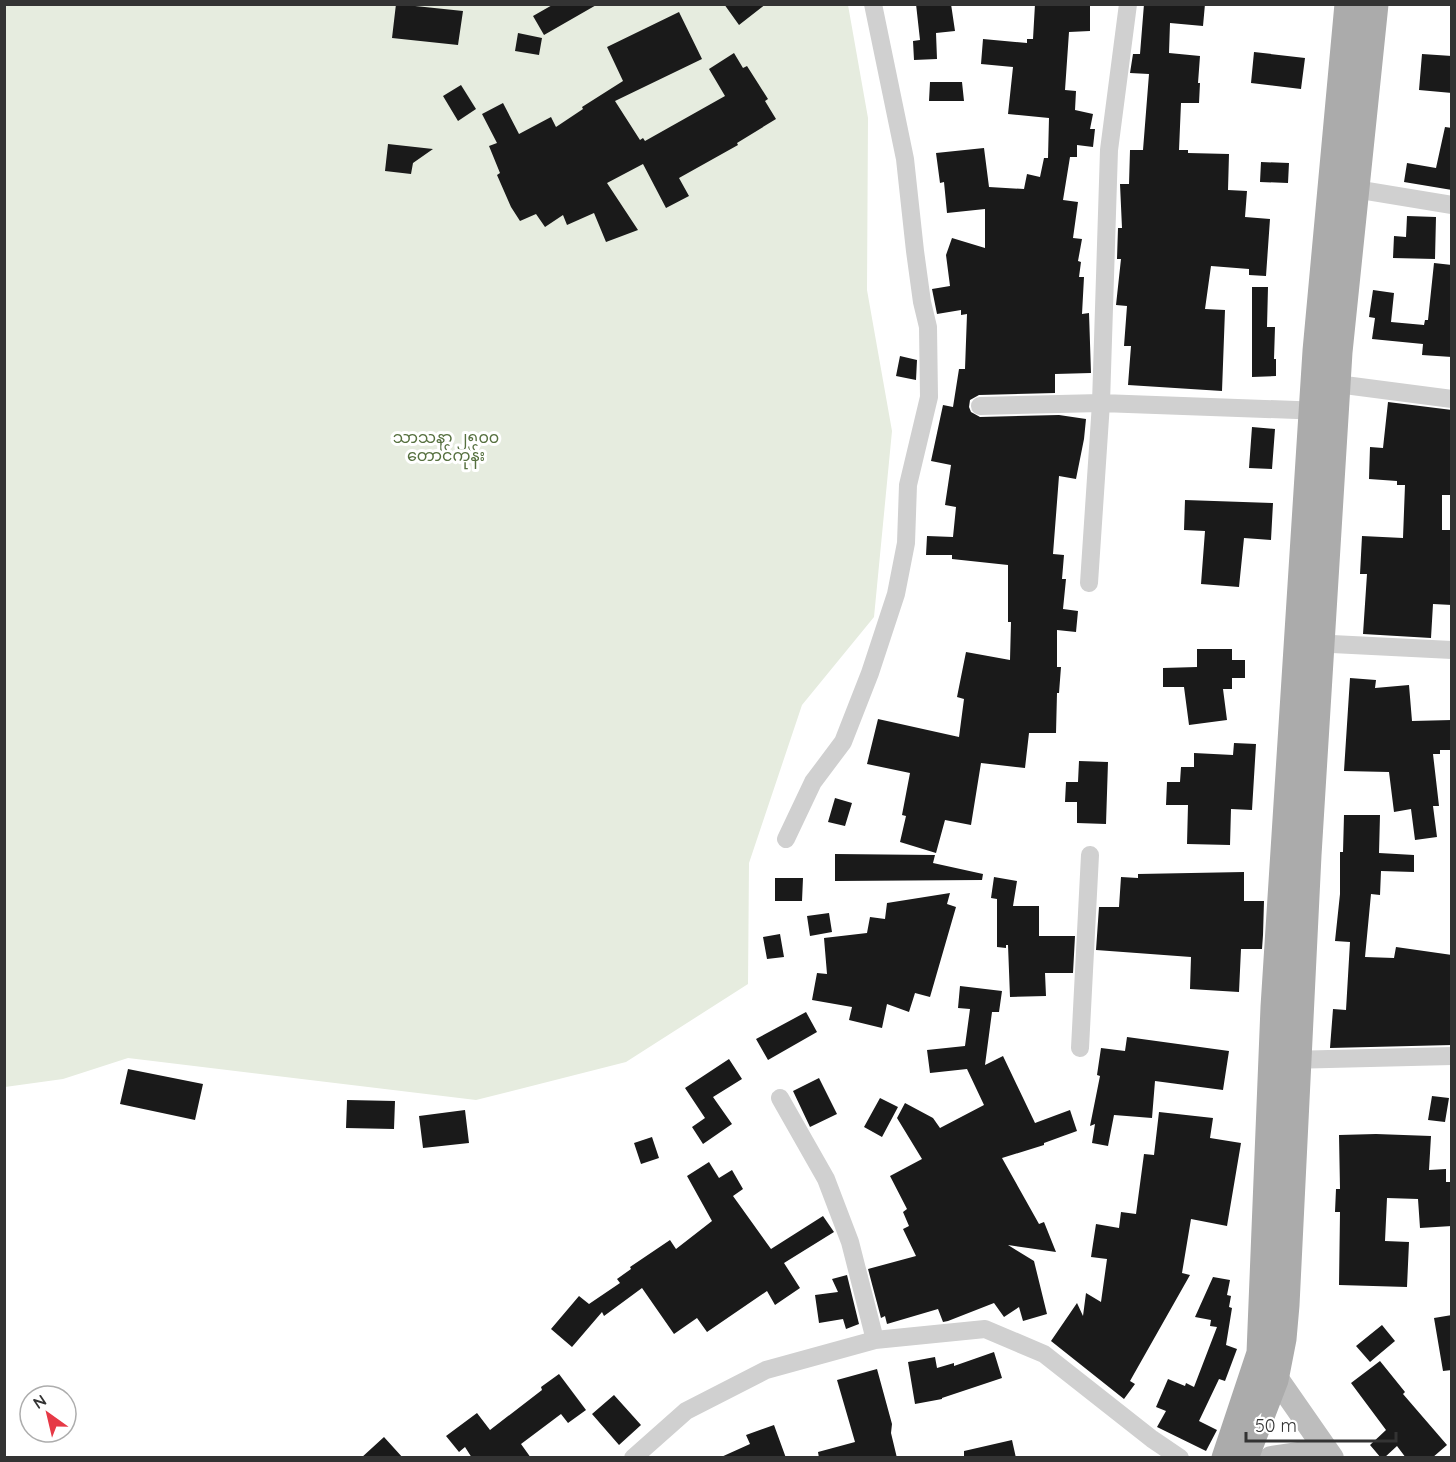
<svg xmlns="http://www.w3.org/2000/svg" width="1456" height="1462" viewBox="0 0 1456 1462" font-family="Quicksand,'Noto Sans Myanmar',sans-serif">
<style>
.green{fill:#e6ecdf}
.building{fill:#1a1a1a}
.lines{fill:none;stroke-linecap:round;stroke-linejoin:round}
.street{stroke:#d0d0d0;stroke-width:18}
.secondary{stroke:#bdbdbd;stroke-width:24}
.primary{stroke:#ababab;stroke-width:27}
.labels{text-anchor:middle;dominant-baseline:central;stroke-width:6;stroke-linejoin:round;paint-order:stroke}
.park-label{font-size:16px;fill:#56703f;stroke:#fff}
</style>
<rect width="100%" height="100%" fill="#fff"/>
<!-- green -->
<path class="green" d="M4,5H848L868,118L867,290L892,431L874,617L802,705L749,863L748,984L626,1062L476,1100L128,1058L63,1079L5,1087Z"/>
<!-- building -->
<path class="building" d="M396,4L463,11L458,45L392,38Z
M554,4H598L544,35L533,16Z
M724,4H766L739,25Z
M916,4H951L955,31L936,33L937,59L914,60L913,41L920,40Z
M1035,4H1090V31L1069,32L1065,90L1076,91L1075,110L1093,114L1090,129H1095L1093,147L1077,145V157H1070L1063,200L1078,202L1073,238L1082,239L1078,261L1081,262L1079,277H1084L1082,314L1089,313L1091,373L1055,374V393L979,395L970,400L969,407L971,412L980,417L1059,415L1086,419L1084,439L1076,479L1059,476L1053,554L1064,555L1062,579H1066L1063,609L1078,611L1076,632L1057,630V667H1061L1059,693H1057L1056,733H1029L1025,768L981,763L971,825L945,820L936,853L900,842L906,816L902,815L910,773L867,764L878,719L959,737L964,699L957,697L966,652L1010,660L1011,622H1008V565L952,559V555H926L927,536L953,537L956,507L945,505L951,465L931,461L943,405L953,407L959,369H965L967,314L961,315V310L937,314L932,289L950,286L946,255L952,238L985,248V209L947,213L944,182L940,183L936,153L984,148L989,187L1024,189L1027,174L1040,177L1044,158H1048L1049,118L1008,114L1013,67L981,64L983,39L1027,43V39H1033Z
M1144,4H1205L1203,26L1170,23L1169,53L1200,56L1198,83H1200L1199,103H1181L1179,150H1188V153L1229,154L1228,190L1247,191L1245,217L1270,219L1266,276L1249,275V269L1211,266L1205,309L1225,310L1222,391L1128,385L1131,346H1124L1127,306L1116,305L1121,259H1117L1118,228H1122L1120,184H1129L1130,150H1143L1149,74L1130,73L1133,54H1140Z
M679,12L702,59L615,101L640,140L643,138L645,141L725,96L709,69L734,53L743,68L747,66L768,99L765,101L776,119L737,143L738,145L679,178L689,196L666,208L643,164L607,183L638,230L606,242L594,213L567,225L563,215L545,227L536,214L520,221L511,207L497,175L500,173L489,146L497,143L482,114L503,103L519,134L551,117L556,127L583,109L582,107L623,81L607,47Z
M518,33L542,38L539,55L515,51Z
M1254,52L1305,58L1301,89L1251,83Z
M1422,54L1452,56V93L1419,90Z
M930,82H962L964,101H929Z
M461,85L476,109L458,121L443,96Z
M1445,127L1452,128V190L1404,182L1407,163L1436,168Z
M388,144L433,149L413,163L411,174L385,171Z
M1261,162L1289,163L1288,183L1260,182Z
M1407,216L1436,217L1435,259L1393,258L1394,236L1406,237Z
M1434,263L1452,265V357L1422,355L1423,344L1372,339L1375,318L1369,317L1373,290L1394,293L1391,322L1424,325L1425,320H1428Z
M1252,287H1268L1267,327H1275L1274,359H1276V376L1252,377Z
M900,356L917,360L916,380L896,376Z
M1388,402L1452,410V495H1442V530H1452V605L1433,604L1431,638L1363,634L1367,574H1360L1362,536L1403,538L1405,485H1397V481L1369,479L1370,447L1383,448Z
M1252,427L1275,429L1272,469L1249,468Z
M1185,500L1273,503L1271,540L1244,538L1239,587L1201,584L1205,531L1184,530Z
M1197,649H1232V660H1245V678H1232V689H1223L1227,720L1189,725L1184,687H1163V668L1197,667Z
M1350,678L1376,680L1375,688L1409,685L1412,721L1452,720V750H1440V754H1433L1439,806H1433L1437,837L1415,840L1411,809L1394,812L1389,772L1344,771Z
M1234,743L1256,744L1252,810L1231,809L1230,845L1187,844L1188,805H1166L1167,782H1180L1181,767H1194V753L1233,755Z
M1079,761L1108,762L1106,824L1077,823V802H1065L1066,782H1078Z
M835,798L852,803L845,826L828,822Z
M1344,815H1380L1379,853L1414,855V872L1381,871L1380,895L1371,894L1365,957L1394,958L1396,947L1452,955V1045L1330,1048L1333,1009L1346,1010L1350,942L1335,941L1340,894V852H1343Z
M835,854L935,855L933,863L983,874L982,880L835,881Z
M1244,872V901H1264L1263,935L1262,949H1241L1239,992L1190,989L1191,957L1096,950L1099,907H1119L1121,877L1138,878V874Z
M994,877L1017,881L1013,906H1039V936H1075L1073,973H1045L1046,996L1010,997L1008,945H1006V948L997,947V899L991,898Z
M775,878H803L802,901H775Z
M950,893L947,904L956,907L930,997L915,993L909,1012L887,1004L882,1028L849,1020L852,1007L812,1000L817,973L827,974L824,938L867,933L870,917L885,919L887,903Z
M829,913L832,932L810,936L807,916Z
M780,934L784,957L767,959L763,937Z
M960,986L1002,991L999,1012H992L985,1065L1003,1056L1035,1123L1070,1110L1077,1131L1044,1143V1145L1002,1158L1039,1224L1044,1222L1056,1252L1008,1245L1034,1261L1047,1314L1023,1321L1019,1307L1004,1317L994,1303L948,1321L943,1322L938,1309L887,1324L885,1316L881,1318L868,1269L916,1256L903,1229L909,1226L903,1212L907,1209L890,1176L922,1159L897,1118L905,1103L933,1118L940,1128L984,1105L967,1069L930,1073L927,1050L965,1046L970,1009L958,1008Z
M806,1012L817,1032L768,1060L756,1039Z
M1127,1037L1229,1051L1223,1090L1155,1081L1152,1118L1114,1115L1108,1146L1092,1143L1095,1124L1090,1126L1100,1076L1097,1075L1101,1048L1125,1051Z
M729,1059L742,1079L713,1097L732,1124L703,1144L692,1127L705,1118L685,1088Z
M128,1069L203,1084L195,1120L120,1104Z
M819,1078L837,1114L810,1127L793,1091Z
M1432,1096L1449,1098L1445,1122L1428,1120Z
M880,1098L898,1107L882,1137L864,1127Z
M347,1100L395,1101L394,1129L346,1128Z
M465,1110L469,1143L423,1148L419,1116Z
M1159,1112L1213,1118L1210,1138L1241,1143L1227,1226L1191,1219L1182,1273L1190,1275L1130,1381L1135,1384L1124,1399L1051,1341L1077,1303L1083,1316L1086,1293L1101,1302L1107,1259L1091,1257L1096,1224L1119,1228L1121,1212L1136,1214L1144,1154L1154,1155Z
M1376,1134L1431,1136L1429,1170L1446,1169V1182H1451L1452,1226L1420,1228L1418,1199L1387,1198L1385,1241L1409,1242L1407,1287L1339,1285L1340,1212H1335L1336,1189H1340L1339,1135Z
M652,1137L659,1158L641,1164L634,1143Z
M709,1162L719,1178L732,1170L743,1189L733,1196L771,1249L823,1216L834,1232L784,1263L800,1288L775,1305L767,1291L707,1332L697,1318L674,1334L642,1288L604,1316L602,1312L572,1347L551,1329L579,1296L589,1304L620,1283L617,1279L631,1269L630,1267L670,1240L676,1249L712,1221L687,1176Z
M847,1275L859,1324L846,1329L843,1319L819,1323L815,1295L838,1292L832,1279Z
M1213,1277L1230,1280L1227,1295L1231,1296L1229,1307L1232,1308L1226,1345L1237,1349L1225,1381L1219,1379L1199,1421L1217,1430L1206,1451L1157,1427L1166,1411L1156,1407L1168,1379L1185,1386L1186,1383L1194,1387L1217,1327L1210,1326L1211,1320L1195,1317Z
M1452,1315V1370L1443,1371L1434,1318Z
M1382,1325L1395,1341L1370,1362L1356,1346Z
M994,1352L1002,1378L942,1398V1399L915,1404L908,1362L935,1357L937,1368L954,1363V1366Z
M1380,1361L1405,1392L1403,1394L1447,1445L1432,1458H1406L1397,1446L1384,1458H1381L1370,1445L1386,1430L1351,1383Z
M877,1369L892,1424L891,1433L897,1458H819L818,1452L855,1442L837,1380Z
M559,1374L586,1410L568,1423L561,1414L521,1444L531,1458H472L465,1447L459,1452L446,1436L477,1413L490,1430L542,1390L541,1387Z
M614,1395L641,1425L619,1445L592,1414Z
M774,1425L786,1458H719L750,1444L746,1435Z
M384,1437L403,1458H361Z
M1012,1440L1016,1458H964V1451Z"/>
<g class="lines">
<!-- street -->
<path class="street" d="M1355,189L1452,205
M1337,384L1452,399
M980,406L1101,403L1323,411
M1089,583L1101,403L1109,150L1128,4
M1312,643L1452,650
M786,839L813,782L843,742L870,673L896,594L906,543L908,485L929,397L928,327L922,302L915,251L905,159L873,4
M1080,1048L1090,855
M1288,1060L1452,1056
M780,1098L826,1179L850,1242L875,1340
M633,1458L686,1411L766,1370L875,1340L985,1329L1044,1354L1152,1439L1180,1458"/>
<!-- secondary -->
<path class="secondary" d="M1268,1366L1332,1458
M1271,1458L1304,1453L1317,1458"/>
<!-- primary -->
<path class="primary" d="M1225,1458L1260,1353L1274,1007L1316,351L1348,4
M1245,1458L1275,1380L1283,1339L1286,1305L1308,855L1339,352L1375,4"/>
</g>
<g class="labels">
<!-- park labels -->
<g class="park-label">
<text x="446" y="437">သာသနာ ၂၅၀၀<tspan x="446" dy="18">တောင်ကုန်း</tspan></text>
</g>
</g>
<!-- border -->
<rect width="1456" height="1462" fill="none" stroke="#333333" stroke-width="12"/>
<!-- north arrow -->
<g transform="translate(48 1414) rotate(326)"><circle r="28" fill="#ffffff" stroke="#adadad" stroke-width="1.5"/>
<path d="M0-4.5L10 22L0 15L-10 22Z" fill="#e63946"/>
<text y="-9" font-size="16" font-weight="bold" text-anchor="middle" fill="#333333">N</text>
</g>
<!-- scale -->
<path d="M1246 1432v9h150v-9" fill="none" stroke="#333333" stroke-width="3"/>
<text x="1255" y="1432" font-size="18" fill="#333333" stroke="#ffffff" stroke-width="4.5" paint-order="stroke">50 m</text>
</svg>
